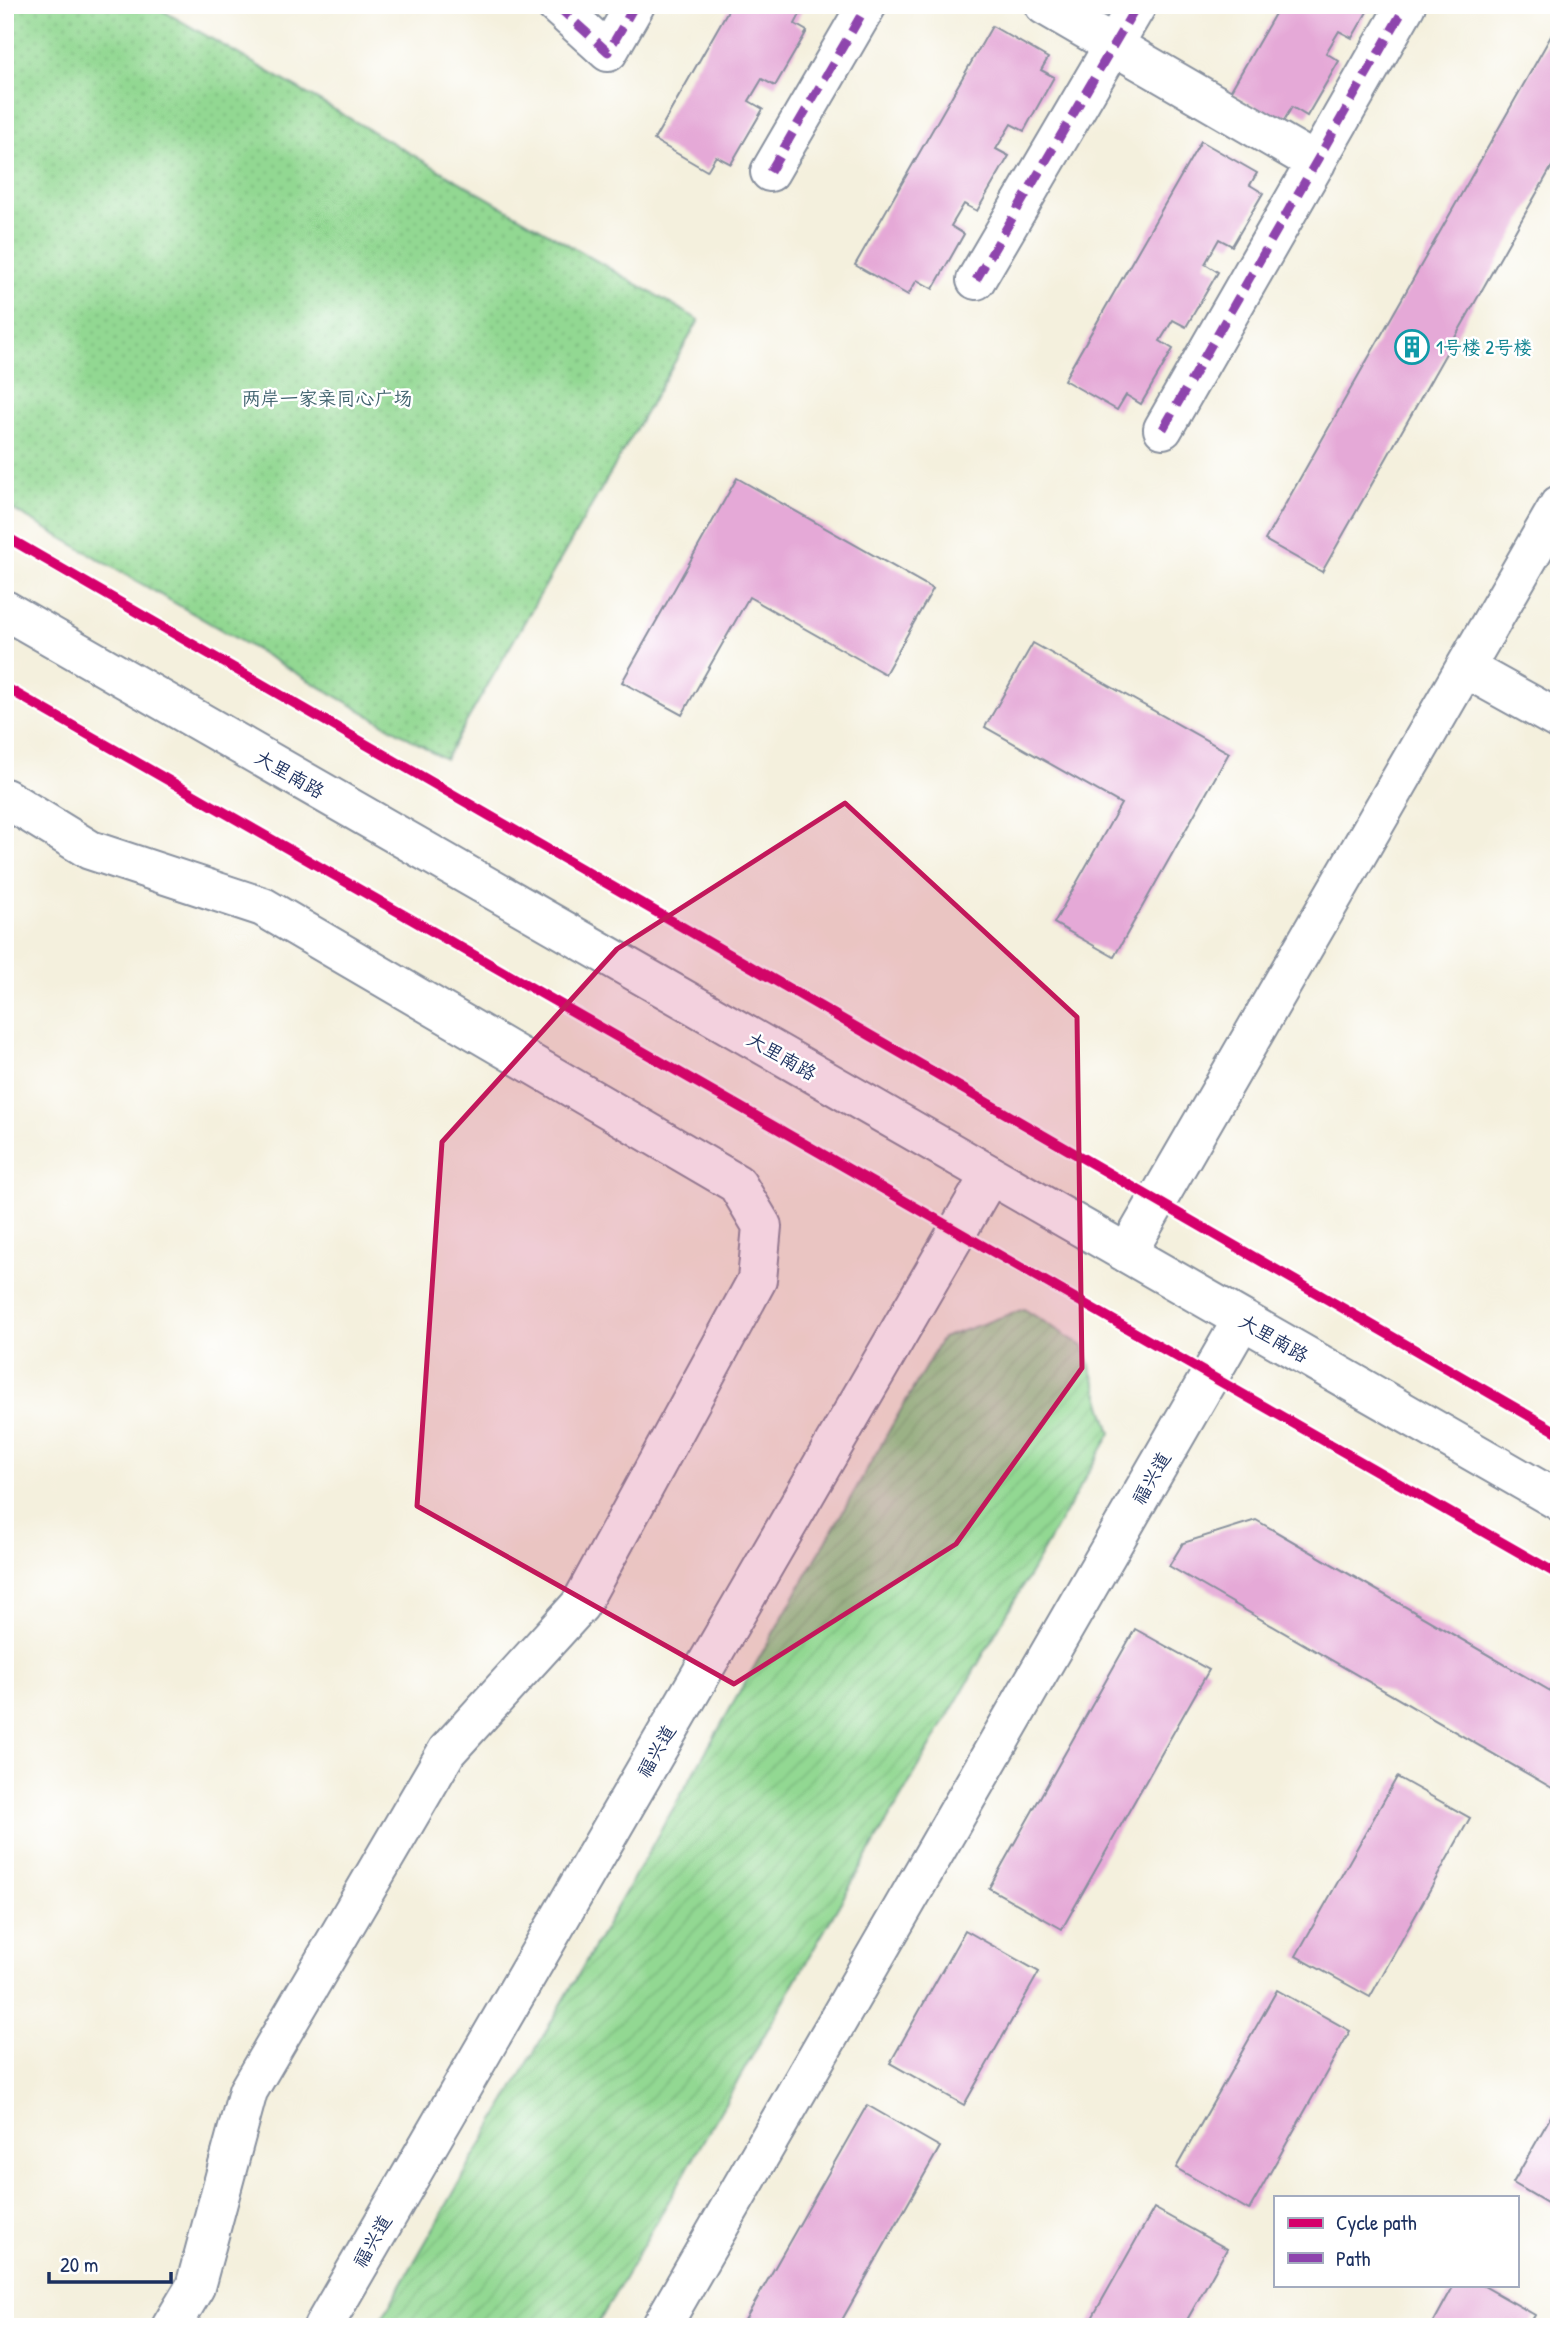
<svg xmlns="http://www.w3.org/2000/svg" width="1564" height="2332" viewBox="0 0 1564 2332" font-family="'Patrick Hand','LXGW WenKai TC',sans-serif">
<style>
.grass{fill:url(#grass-dots);stroke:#568478;stroke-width:2}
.garden{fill:url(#garden-furrows);stroke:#568478;stroke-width:2}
.building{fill:#e5a9d7}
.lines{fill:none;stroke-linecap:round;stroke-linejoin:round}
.minor-casing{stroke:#88909e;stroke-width:42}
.major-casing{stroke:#88909e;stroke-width:42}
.minor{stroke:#fff;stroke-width:38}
.major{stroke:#fff;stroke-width:38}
.quiet{stroke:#8e44ad;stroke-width:9;stroke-dasharray:18 9;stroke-linecap:butt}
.cycleway-casing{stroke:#fff;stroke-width:15}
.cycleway{stroke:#d6006c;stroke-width:10}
.marked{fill:#c2185b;fill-opacity:0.2;stroke:#c2185b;stroke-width:5;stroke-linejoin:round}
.labels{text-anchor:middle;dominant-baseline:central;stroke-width:5;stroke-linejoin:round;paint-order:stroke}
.culture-label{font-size:19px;fill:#0d838f;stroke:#fff;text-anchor:start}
.park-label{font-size:19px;fill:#3f626e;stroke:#fff}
.street-label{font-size:19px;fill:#1b2f5e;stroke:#fff}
</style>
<defs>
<pattern id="grass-dots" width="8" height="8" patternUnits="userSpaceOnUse" patternTransform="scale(1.75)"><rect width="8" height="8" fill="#92d892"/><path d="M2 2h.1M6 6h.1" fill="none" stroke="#7dba80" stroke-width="1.8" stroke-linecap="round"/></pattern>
<pattern id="garden-furrows" width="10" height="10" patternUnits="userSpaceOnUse" patternTransform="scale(1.75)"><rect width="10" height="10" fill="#92d892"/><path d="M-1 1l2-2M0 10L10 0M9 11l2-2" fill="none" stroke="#7dba80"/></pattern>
</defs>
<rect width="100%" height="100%" fill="#fff"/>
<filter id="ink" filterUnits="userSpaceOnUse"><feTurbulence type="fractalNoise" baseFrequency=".0143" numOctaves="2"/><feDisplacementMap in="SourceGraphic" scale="14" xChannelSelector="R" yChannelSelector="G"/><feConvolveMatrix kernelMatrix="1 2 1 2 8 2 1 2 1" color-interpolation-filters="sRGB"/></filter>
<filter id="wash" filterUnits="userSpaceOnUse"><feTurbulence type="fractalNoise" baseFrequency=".00686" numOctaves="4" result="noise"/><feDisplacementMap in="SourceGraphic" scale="28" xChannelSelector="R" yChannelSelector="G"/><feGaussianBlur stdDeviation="1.57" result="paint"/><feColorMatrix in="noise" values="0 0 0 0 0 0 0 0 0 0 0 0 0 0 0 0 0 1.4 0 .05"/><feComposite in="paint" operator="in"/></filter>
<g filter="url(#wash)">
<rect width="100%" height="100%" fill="#f4f0dd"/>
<!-- grass -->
<path class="grass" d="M5,5H153L699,320L445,759L5,505Z"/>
<!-- garden -->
<path class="garden" d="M1024,1309L1084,1347L1111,1433L596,2327H377L942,1338Z"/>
<g id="blocks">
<!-- building -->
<path class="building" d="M731,5H805L795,24L807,31L775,86L762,79L749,101L763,109L731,164L716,156L707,171L654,140Z
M1280,5H1371L1352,38L1339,31L1326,53L1339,61L1307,116L1292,107L1283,122L1230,92Z
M1559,22V154L1322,572L1265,540Z
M992,26L1048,58L1041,70L1054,77L1024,131L1011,124L996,149L1009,156L977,211L964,204L951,226L964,234L933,289L917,280L908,295L855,265Z
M1201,141L1257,173L1250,185L1263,193L1232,246L1219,239L1205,264L1218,272L1186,327L1173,320L1160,341L1173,349L1141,404L1126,395L1117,410L1064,380Z
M737,478L933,589L885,674L749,597L682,715L622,682Z
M1033,643L1229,753L1114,957L1054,923L1121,804L985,727Z
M1256,1520L1559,1696V1792L1169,1566L1183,1543Z
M1135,1629L1209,1670L1062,1929L989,1888Z
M1397,1777L1470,1818L1370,1997L1296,1956Z
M965,1930L1039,1972L964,2105L890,2063Z
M1277,1990L1350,2031L1249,2210L1176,2168Z
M1559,2102V2210L1513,2183Z
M867,2105L940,2147L838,2327H741Z
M1154,2208L1227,2249L1183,2327H1087Z
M1454,2285H1482L1535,2315L1528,2327H1431Z"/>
</g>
</g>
<g filter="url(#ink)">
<use href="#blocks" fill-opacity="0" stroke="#88909e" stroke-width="2"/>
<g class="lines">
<!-- minor casing -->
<g class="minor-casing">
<path id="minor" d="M556,5L608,52L635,5
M1044,5L1316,163
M770,172L867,5
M976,280L1137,5
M1163,429L1406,5
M1465,668L1559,720
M5,798L90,850L263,907L737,1184L762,1226L757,1280L580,1605L447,1751L248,2091L195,2287L171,2327
M1127,1253L1559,505
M323,2327L990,1175
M661,2327L1242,1320"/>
</g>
<!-- major casing -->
<g class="major-casing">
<path id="major" d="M5,610L1559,1501"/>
</g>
<!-- minor -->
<use href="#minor" class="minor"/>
<!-- major -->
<use href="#major" class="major"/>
<!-- quiet -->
<path class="quiet" d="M556,5L608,52L635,5
M770,172L867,5
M976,280L1137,5
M1163,429L1406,5"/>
<!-- cycleway casing -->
<g class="cycleway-casing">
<path id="cycleway" d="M5,536L1559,1433
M5,687L1559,1575"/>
</g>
<!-- cycleway -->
<use href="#cycleway" class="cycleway"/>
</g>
</g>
<!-- marked area -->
<path class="marked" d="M845,803L1077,1017L1082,1368L956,1544L734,1684L417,1506L442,1142L617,949Z"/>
<!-- icons -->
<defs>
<g id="building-ring" transform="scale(1.75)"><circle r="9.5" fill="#fff" stroke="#0f9aa8" stroke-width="1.5"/><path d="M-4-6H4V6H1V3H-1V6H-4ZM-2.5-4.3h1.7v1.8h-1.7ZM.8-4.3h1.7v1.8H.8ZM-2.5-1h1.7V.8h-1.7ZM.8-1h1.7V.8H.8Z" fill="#0f9aa8"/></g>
</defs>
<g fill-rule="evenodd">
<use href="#building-ring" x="1412" y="347"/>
</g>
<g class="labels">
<!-- culture labels -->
<g class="culture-label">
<text x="1436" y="347">1号楼 2号楼</text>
</g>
<!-- park labels -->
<g class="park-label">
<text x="327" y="398">两岸一家亲同心广场</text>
</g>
<!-- street labels -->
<g class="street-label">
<text transform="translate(290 774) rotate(30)">大里南路</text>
<text transform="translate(782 1056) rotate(30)">大里南路</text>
<text transform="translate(1274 1338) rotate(30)">大里南路</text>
<text transform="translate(1151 1478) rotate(-60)">福兴道</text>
<text transform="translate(656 1751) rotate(-60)">福兴道</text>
<text transform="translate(372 2241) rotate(-60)">福兴道</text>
</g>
</g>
<!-- margin -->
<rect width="1564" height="2332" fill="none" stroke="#fff" stroke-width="28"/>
<!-- legend -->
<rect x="1274" y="2196" width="245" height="91" fill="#ffffff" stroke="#a4acbf" stroke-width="2"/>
<rect x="1288" y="2218" width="35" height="10" fill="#d6006c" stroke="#a4acbf" stroke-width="2"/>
<text x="1336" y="2230" font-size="21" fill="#1b2f5e">Cycle path</text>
<rect x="1288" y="2253" width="35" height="10" fill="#8e44ad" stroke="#a4acbf" stroke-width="2"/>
<text x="1336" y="2266" font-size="21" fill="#1b2f5e">Path</text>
<!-- scale -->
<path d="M49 2272v10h122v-10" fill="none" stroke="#1b2f5e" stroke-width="3.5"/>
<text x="60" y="2272" font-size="21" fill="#1b2f5e" stroke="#ffffff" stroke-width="5" paint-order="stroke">20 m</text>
</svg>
